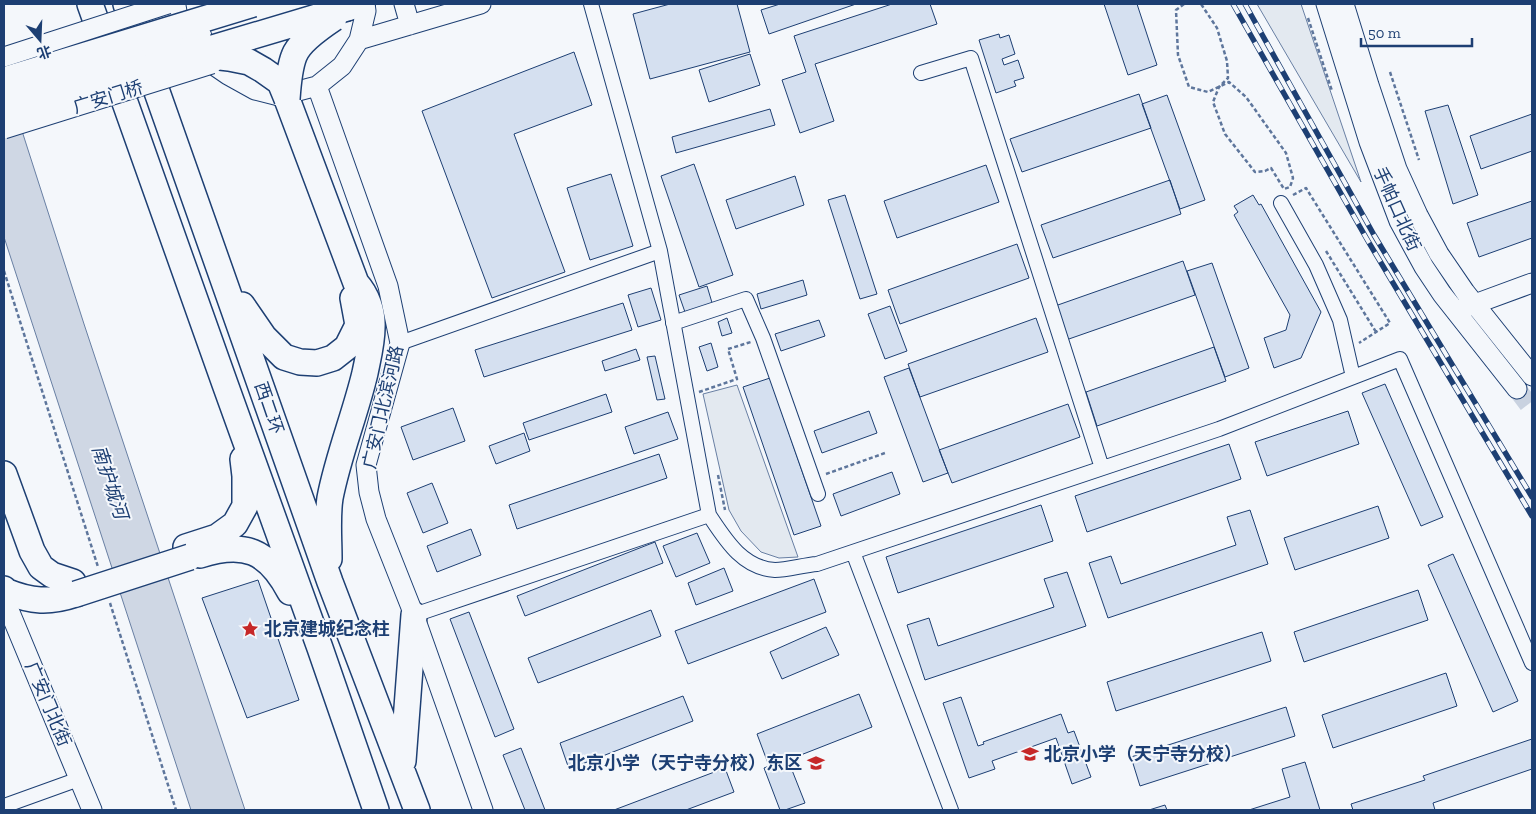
<svg xmlns="http://www.w3.org/2000/svg" width="1536" height="814" viewBox="0 0 1536 814" font-family="'Zilla Slab','Noto Sans SC',serif">
<style>
.green{fill:#e3e9f0;stroke:#687fa3}
.water{fill:#cfd7e4;stroke:#687fa3}
.building{fill:#d5e0f0;stroke:#1d3f73}
.lines{fill:none;stroke-linecap:round;stroke-linejoin:round}
.secondary-tunnel{stroke:#c9d2e0;stroke-width:19;stroke-dasharray:19 9;stroke-linecap:butt}
.street-casing{stroke:#1d3f73;stroke-width:16}
.secondary-casing{stroke:#1d3f73;stroke-width:21}
.highway-casing{stroke:#1d3f73;stroke-width:28}
.path{stroke:#5e769c;stroke-width:2.5;stroke-dasharray:4 2.5;stroke-linecap:butt}
.street{stroke:#f4f7fb;stroke-width:14}
.secondary{stroke:#f4f7fb;stroke-width:19}
.highway{stroke:#f4f7fb;stroke-width:25}
.rail-casing{stroke:#1d3f73;stroke-width:5.5}
.rail{stroke:#f4f7fb;stroke-width:4;stroke-dasharray:11;stroke-linecap:butt}
.secondary-bridge-casing{stroke:#1d3f73;stroke-width:21;stroke-linecap:butt}
.highway-bridge-casing{stroke:#1d3f73;stroke-width:28;stroke-linecap:butt}
.secondary-bridge{stroke:#f4f7fb;stroke-width:19}
.highway-bridge{stroke:#f4f7fb;stroke-width:25}
.labels{text-anchor:middle;dominant-baseline:central;stroke-width:4;stroke-linejoin:round;paint-order:stroke}
.street-label{font-size:18px;fill:#1d3f73;stroke:#f4f7fb}
.poi-label{font-size:18px;font-weight:bold;fill:#1d3f73;stroke:#f4f7fb;text-anchor:start}
.water-label{font-size:19px;font-style:italic;fill:#1d3f73;stroke:#f4f7fb}
</style>
<rect width="100%" height="100%" fill="#f4f7fb"/>
<!-- green -->
<path class="green" d="M1257,4H1301L1361,182Z
M737,385L798,557L779,558L761,552L741,531L729,510L703,394Z"/>
<!-- water -->
<path class="water" d="M4,75L84,324L245,810H191L4,237Z"/>
<!-- building -->
<path class="building" d="M670,4H737L750,52L650,79L633,14Z
M780,4H856L769,34L761,10Z
M892,4H930L937,24L815,64L834,121L800,133L782,80L806,72L794,36Z
M1104,4H1137L1157,65L1128,75Z
M999,34L1000,38L1009,35L1015,54L1002,59L1004,65L1018,60L1024,78L1014,81L1016,86L996,93L979,40Z
M574,52L592,105L514,134L565,272L492,298L422,111Z
M750,54L760,85L709,102L699,70Z
M1139,94L1151,128L1022,172L1010,139Z
M1167,95L1205,200L1180,209L1142,104Z
M1448,105L1478,195L1453,204L1425,111Z
M770,109L775,125L676,153L672,137Z
M1532,114V151L1481,169L1470,136Z
M694,164L733,275L699,287L661,176Z
M986,165L999,202L897,238L884,201Z
M611,174L633,246L590,260L567,188Z
M795,176L804,205L736,229L726,200Z
M1170,180L1181,214L1053,258L1041,225Z
M845,195L877,294L860,299L828,200Z
M1253,195L1259,205L1261,204L1321,312L1301,358L1274,368L1264,338L1286,330L1290,315L1234,215L1238,212L1234,206Z
M1532,201V238L1479,257L1467,223Z
M1017,244L1029,278L900,324L888,290Z
M1183,261L1195,295L1066,340L1055,306Z
M1212,263L1249,368L1225,377L1187,271Z
M803,280L807,295L761,309L757,294Z
M707,286L713,306L686,315L679,295Z
M651,288L661,320L638,327L628,295Z
M623,303L632,330L484,377L475,350Z
M890,306L907,351L885,359L868,314Z
M727,318L732,333L722,336L718,322Z
M1036,318L1048,352L920,397L908,364Z
M819,320L825,336L781,351L775,334Z
M711,343L718,367L707,371L699,347Z
M1214,347L1226,381L1097,426L1086,392Z
M636,349L640,360L605,371L602,361Z
M655,356L665,399L657,400L647,357Z
M909,368L948,473L923,482L884,377Z
M770,378L821,526L794,535L743,387Z
M1385,384L1443,517L1421,526L1362,393Z
M606,394L612,412L529,440L523,423Z
M1068,404L1080,437L952,483L939,450Z
M453,408L465,441L413,460L401,427Z
M869,411L877,433L822,453L814,431Z
M1348,411L1359,444L1267,476L1255,442Z
M668,412L678,439L634,454L625,427Z
M524,433L530,451L496,464L489,446Z
M1229,444L1241,479L1087,532L1075,496Z
M659,454L667,478L517,529L509,505Z
M892,472L900,494L841,516L833,494Z
M432,483L448,523L423,533L407,493Z
M1041,505L1053,541L898,593L886,557Z
M1378,506L1389,538L1295,570L1284,538Z
M1250,510L1268,564L1108,618L1089,563L1111,556L1121,584L1236,545L1227,517Z
M471,529L481,555L437,572L427,546Z
M697,533L710,563L676,577L663,546Z
M655,542L663,563L525,616L517,596Z
M1453,554L1518,701L1493,712L1428,565Z
M724,568L733,591L696,605L688,583Z
M1067,572L1086,626L925,680L907,625L929,618L938,646L1054,607L1044,579Z
M814,579L826,612L688,664L675,631Z
M258,580L299,700L247,718L202,598Z
M1418,590L1428,620L1304,662L1294,632Z
M651,610L661,636L538,683L528,658Z
M469,612L514,729L495,737L450,619Z
M826,627L839,655L782,679L770,652Z
M1262,632L1271,661L1116,711L1107,682Z
M1446,673L1457,706L1333,748L1322,715Z
M859,694L872,727L788,760L805,803L785,810H780L764,768L769,766L757,734Z
M683,696L693,721L569,769L560,743Z
M961,697L978,746L984,744L983,742L1061,714L1068,733L1074,731L1091,777L1072,784L1056,738L992,761L995,769L969,778L943,703Z
M1286,707L1295,736L1140,786L1131,757Z
M1532,739V769L1433,803L1435,810H1353L1351,804L1425,780L1423,776Z
M521,748L545,810H525L503,755Z
M1305,762L1320,810H1249L1290,797L1282,769Z
M725,768L734,792L686,810H614Z
M1165,805L1167,810H1149Z"/>
<g class="lines">
<!-- secondary-tunnel -->
<path class="secondary-tunnel" d="M1517,389L1532,409"/>
<!-- street casing -->
<g class="street-casing">
<path id="street" d="M591,4L660,251L709,515
M921,73L971,58L1102,468
M1281,203L1316,265L1340,320L1353,377
M673,323L746,299L763,338L818,494
M400,343L660,251
M853,552L951,810
M414,615L709,515C725,539 742,568 775,570C787,570 804,565 817,564L1219,429L1400,359L1532,663
M4,806L79,779"/>
</g>
<!-- secondary casing -->
<g class="secondary-casing">
<path id="secondary" d="M196,4L201,34L212,64L228,75L255,90L279,96L317,86L342,66L359,40L366,11L365,4
M404,4L410,25
M1326,4L1369,142L1399,221L1424,267L1442,294L1517,389
M1344,4L1369,85L1397,169L1418,215L1439,254L1465,292L1532,376
M359,40L481,4
M317,86L388,286L400,343L366,465L369,492L376,519L414,615L483,810
M1464,308L1532,283
M4,598L92,810"/>
</g>
<!-- highway casing -->
<g class="highway-casing">
<path id="highway" d="M90,4L225,384L320,648L376,810
M126,4L330,582L417,810
M347,8L362,4
M287,99L356,283C367,295 373,312 372,328C372,343 368,358 365,373C355,415 338,456 330,498C327,517 329,539 329,559
M242,305L264,337L284,357L300,362L317,363L333,358L347,347L358,325L353,298
M4,474L32,551L41,567L52,575L73,582
M186,547L217,537L235,524L245,506V476L243,459
M200,555C244,541 268,550 290,592
M4,589L5,591C32,602 49,603 76,594
M403,761L414,615"/>
</g>
<!-- path -->
<path class="path" d="M1184,4L1176,10L1178,55L1189,87L1208,92L1229,82L1246,97L1286,153L1293,178L1290,187L1284,189L1271,168L1265,171L1255,172L1225,134L1213,102L1219,87L1228,78L1227,61L1217,28L1201,4
M1308,18L1332,91
M1390,72L1419,160
M1293,195L1306,188L1390,323L1359,343
M1326,251L1376,332
M4,271L98,567
M699,392L737,379L728,349L751,342
M826,474L885,453
M718,475L725,510
M110,603L176,810"/>
<!-- street -->
<use href="#street" class="street"/>
<!-- secondary -->
<use href="#secondary" class="secondary"/>
<!-- highway -->
<use href="#highway" class="highway"/>
<!-- rail casing -->
<g class="rail-casing">
<path id="rail" d="M1233,4L1368,241L1532,516
M1245,4L1374,235L1532,497"/>
</g>
<!-- rail -->
<use href="#rail" class="rail"/>
<!-- secondary-bridge casing -->
<g class="secondary-bridge-casing">
<path id="secondary-bridge" d="M4,57L168,4
M4,96L201,34
M4,129L212,64"/>
</g>
<!-- highway-bridge casing -->
<g class="highway-bridge-casing">
<path id="highway-bridge" d="M203,55L229,58L249,62L263,70L280,82L287,99
M4,80L253,4
M287,99C288,85 289,69 294,56C299,42 322,26 334,18
M4,115L176,59L347,8
M76,594L190,557"/>
</g>
<!-- secondary-bridge -->
<use href="#secondary-bridge" class="secondary-bridge"/>
<!-- highway-bridge -->
<use href="#highway-bridge" class="highway-bridge"/>
</g>
<!-- icons -->
<defs>
<g id="sight-bare" transform="scale(1.35)"><path d="M0-6L1.8-2.2L6-1.7L2.9 1.2L3.7 5.4L0 3.3L-3.7 5.4L-2.9 1.2L-6-1.7L-1.8-2.2Z" fill="#c62828" stroke="#f4f7fb" stroke-width="2.5" paint-order="stroke"/></g>
<g id="school-bare" transform="scale(1.35)"><path d="M0-5L7-2L0 1L-7-2ZM-4 1L0 2.5L4 1V4Q0 6-4 4Z" fill="#c62828" stroke="#f4f7fb" stroke-width="2.5" paint-order="stroke"/></g>
</defs>
<g fill-rule="evenodd">
<use href="#sight-bare" x="250" y="629"/>
<use href="#school-bare" x="1030" y="754"/>
<use href="#school-bare" x="816" y="763"/>
</g>
<g class="labels">
<!-- street labels -->
<g class="street-label">
<text transform="translate(108 97) rotate(-17)">广安门桥</text>
<text transform="translate(1397 209) rotate(66)">手帕口北街</text>
<text transform="translate(383 407) rotate(-77)">广安门北滨河路</text>
<text transform="translate(269 408) rotate(71)">西二环</text>
<text transform="translate(48 704) rotate(67)">广安门北街</text>
</g>
<!-- poi labels -->
<g class="poi-label">
<text x="264" y="629">北京建城纪念柱</text>
<text x="1044" y="754">北京小学（天宁寺分校）</text>
<text x="802" y="763" text-anchor="end">北京小学（天宁寺分校）东区</text>
</g>
<!-- water labels -->
<g class="water-label">
<text transform="translate(110 482) rotate(72)">南护城河</text>
</g>
</g>
<!-- border -->
<rect width="1536" height="814" fill="none" stroke="#1d3f73" stroke-width="10"/>
<!-- north arrow -->
<g transform="translate(40 40) rotate(161)" stroke="#f4f7fb" stroke-width="4" paint-order="stroke">
<path d="M0-4L9 19L0 12L-9 19Z" fill="#1d3f73"/>
<text y="-8" font-size="14" font-weight="bold" text-anchor="middle" fill="#1d3f73">北</text>
</g>
<!-- scale -->
<path d="M1361 38v8h111v-8" fill="none" stroke="#1d3f73" stroke-width="2.5"/>
<text x="1368" y="38" font-size="15" fill="#1d3f73" stroke="#f4f7fb" stroke-width="4" paint-order="stroke">50 m</text>
</svg>
